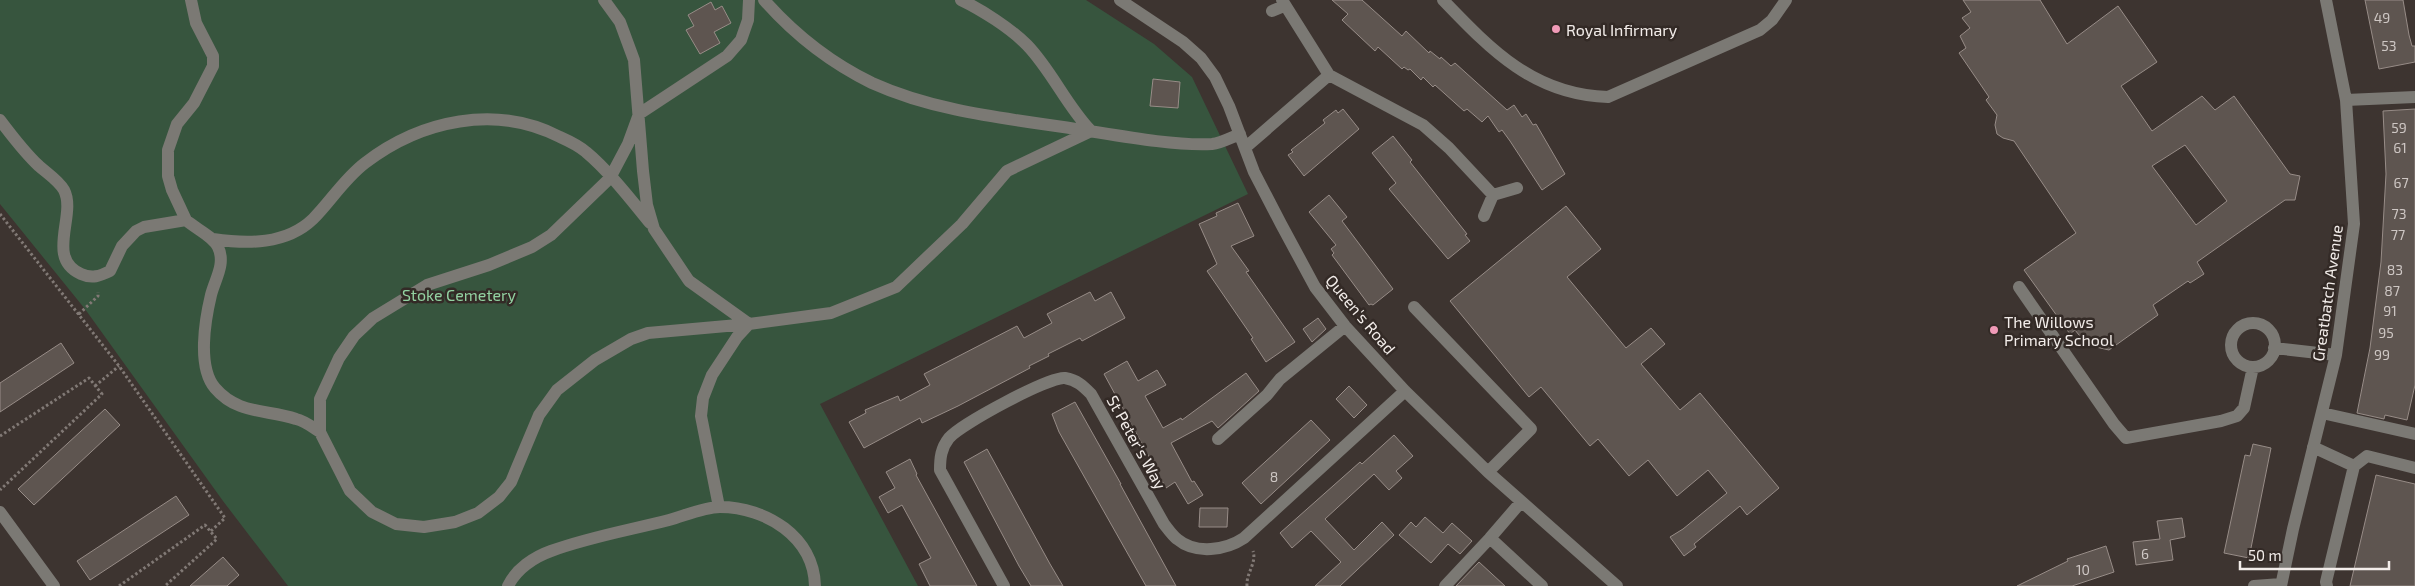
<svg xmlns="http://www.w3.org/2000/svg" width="2415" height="586" viewBox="0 0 2415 586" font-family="'Exo 2',sans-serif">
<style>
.green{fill:#37553e}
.building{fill:#5e5550;stroke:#978c87;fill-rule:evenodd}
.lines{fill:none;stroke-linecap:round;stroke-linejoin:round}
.path{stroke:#817975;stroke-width:3;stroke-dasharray:2.5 2.5;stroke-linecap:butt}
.minor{stroke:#7b7974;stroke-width:12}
.poi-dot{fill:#f09ab7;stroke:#332a26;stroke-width:2}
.labels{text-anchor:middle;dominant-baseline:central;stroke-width:5;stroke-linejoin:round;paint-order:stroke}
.number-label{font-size:14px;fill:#cec7c4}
.poi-label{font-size:16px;fill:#f3edea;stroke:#332a26;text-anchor:start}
.street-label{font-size:16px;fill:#f3edea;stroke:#332a26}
.park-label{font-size:16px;fill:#92d1a1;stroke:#332a26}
</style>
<rect width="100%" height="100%" fill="#3d3430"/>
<!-- green -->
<path class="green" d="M0,0H1086L1154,44L1192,77L1248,194L820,404L918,586H288L223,501L85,309L0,204Z"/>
<!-- building -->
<path class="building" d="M1332,0H1362L1402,36L1406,31L1429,53L1430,51L1440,59L1441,57L1451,66L1455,63L1507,110L1514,105L1522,117L1526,114L1533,125L1536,124L1565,174L1542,190L1510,141L1502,130L1499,132L1488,116L1482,122L1467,109L1464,111L1435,85L1433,87L1423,77L1421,80L1410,69L1408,70L1404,67L1402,69L1378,47L1375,51L1342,20L1348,14Z
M1963,0H2040L2067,44L2118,6L2157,62L2121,86L2152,131L2202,96L2215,110L2234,96L2290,174L2300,176L2295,200H2285L2197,262L2204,274L2190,283L2188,281L2153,305L2158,315L2109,350L2087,345L2075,330L2070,334L2024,270L2076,233L2014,141L2003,138L1997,134L1995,125L1997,115L1986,100L1989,97L1959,53L1966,48L1960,36L1970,28L1962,18L1971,12ZM2185,145L2227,201L2196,225L2152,166Z
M2365,0H2403L2409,35L2412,46H2415V62L2379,69Z
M711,2L715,10L722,6L731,23L714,32L720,43L700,54L686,30L694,26L688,15Z
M1153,79L1180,82L1178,108L1150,106Z
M1343,109L1359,129L1304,176L1288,155L1293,152L1291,150L1325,123L1323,120L1336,110L1338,113Z
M2415,109V385L2407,420L2385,415L2384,419L2357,413L2370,348L2381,262L2386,174L2383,111Z
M1393,136L1412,160L1410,162L1467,234L1465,235L1470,241L1448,259L1389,189L1396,183L1372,153Z
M1329,195L1347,217L1342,221L1393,289L1373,305L1371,304L1369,305L1332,255L1334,253L1331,249L1336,245L1309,212Z
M1238,203L1254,236L1231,246L1249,271L1246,272L1295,342L1266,362L1251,339L1253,338L1207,271L1217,264L1199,224L1217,216L1216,213Z
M1566,206L1601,249L1567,277L1626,348L1651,328L1665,344L1641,364L1680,410L1700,393L1779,488L1747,515L1740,506L1694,544L1696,547L1684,556L1670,537L1683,529L1727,493L1708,470L1677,496L1648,460L1629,476L1598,439L1590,446L1541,387L1529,397L1450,301Z
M1090,292L1095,301L1111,292L1125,318L1082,341L1080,338L1048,354L1049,356L1029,366L1030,368L958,406L922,423L920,418L864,448L849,422L866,413L865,410L898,396L900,401L930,385L924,374L1017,326L1024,338L1052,323L1047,314Z
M1318,318L1326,329L1312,342L1303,329Z
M61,343L74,363L0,412V383Z
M1127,361L1138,381L1157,370L1166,385L1145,396L1163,428L1181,418L1182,420L1246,373L1259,391L1218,428L1212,421L1171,443L1192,482L1194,481L1203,495L1188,504L1175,482L1166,488L1104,374Z
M1349,386L1367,405L1354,418L1336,399Z
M1075,402L1121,484H1120L1176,586H1146L1059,432L1052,414Z
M105,409L120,425L34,505L18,489Z
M1311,420L1330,440L1261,504L1242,483Z
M1394,435L1413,456L1396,471L1402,478L1389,490L1374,474L1325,519L1354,550L1382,522L1394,535L1340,586H1315L1341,562L1311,531L1292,548L1280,533L1360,462L1362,464Z
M2253,444L2271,448L2249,558L2224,553L2245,455L2250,456Z
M987,449L1050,564L1063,586H1031L1019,566L964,462Z
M910,459L917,474L916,475L977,586H930L919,564L931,558L902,505L888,513L879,497L895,488L886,472Z
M2376,475L2415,484V586H2350Z
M176,496L189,515L90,580L77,561Z
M1200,508H1228L1227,527H1199Z
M1425,517L1443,533L1452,523L1472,541L1460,554L1448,544L1431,563L1399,535L1411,522L1416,527Z
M2182,518L2185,537L2170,540L2173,560L2136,565L2133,542L2160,539L2157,521Z
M2106,546L2114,572L2072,586H2017L2068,561L2067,559Z
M223,557L239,575L227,586H190Z
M1479,562L1505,586H1456Z"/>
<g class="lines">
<!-- path -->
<path class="path" d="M0,214L119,366L225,518L211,531
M79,314L98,296V292
M95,386L119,366
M0,436L89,378L102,394L0,490
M119,586L205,525L217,539L165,586
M1247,586C1246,573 1257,563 1253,551"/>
<!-- minor -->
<path class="minor" d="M604,0L620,22L634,60L643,171L647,205L654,229L689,281L749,324L831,313L896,287L962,224L1007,171L1091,131C1066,105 1052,71 1027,45C1010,28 982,10 961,0
M749,0L748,20L741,40L727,56L639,114L628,144L610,178L551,235L532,247L489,265L427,285L373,318L354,336L339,358L320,399V432L350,491L372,512L396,524L424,527L455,522L478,513L499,497L511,482L539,415L557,390L595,360L631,339L648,333L749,324
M764,0C794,34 831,63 872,83C938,113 1013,119 1083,130C1121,136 1175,146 1212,144C1221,143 1232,137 1240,134
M1120,0L1183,42L1201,58L1215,77L1229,106L1254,172L1281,224L1315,287L1345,326L1405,391L1488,472L1617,586
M1282,0L1329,75L1423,125L1449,148L1493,195
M1443,0C1491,50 1534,95 1608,97L1760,30L1772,20L1786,0
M1272,11L1284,6
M2346,100L2415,97
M0,120C12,136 24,152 39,166C48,174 58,180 64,190C77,215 45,258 81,274C92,279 100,276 110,271L122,246L136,231L144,227L186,220C196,229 213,236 218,247C226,264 215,279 211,295C205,320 197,367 215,388C238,415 267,409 296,419C305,421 312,427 320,432
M1246,147L1329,75
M1484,216L1493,195L1517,188
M186,220L172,190L168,176V150L177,124L194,103L213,66V56L196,23L191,0
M213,239C247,244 286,245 313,219C331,201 344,179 365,163C421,120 496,104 560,137C569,141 579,146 586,152C608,170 632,201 650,223
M2019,287L2114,424L2126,438L2221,421L2237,416L2244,408L2253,367
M1414,307L1531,429L1488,472
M2231 345a22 22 0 1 1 44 0a22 22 0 1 1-44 0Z
M2274,348L2336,355
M2322,413L2415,434
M1218,439L1267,395L1280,379L1345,326
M2313,447L2354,466L2326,582L2327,586
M2354,466L2367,456L2415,468
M1521,502L1490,538L1542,586
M719,507L701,416L703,398L712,375L737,337L749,324
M0,512L54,586
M508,586C516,569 534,557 551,551C589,537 630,530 669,520C684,516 704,507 720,507C766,507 814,537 815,586
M1004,586L940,470C940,458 941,448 949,438C961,424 1050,376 1065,378C1077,380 1083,386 1091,394L1164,524C1168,529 1172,535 1177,539C1196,555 1226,550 1244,538L1405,391
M1445,586L1490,538
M2254,586L2281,584
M2281,586L2293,529L2336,355L2354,224L2346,100L2326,0"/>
</g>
<!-- markers -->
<g class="poi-dot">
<circle cx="1556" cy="29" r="5"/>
<circle cx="1994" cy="330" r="5"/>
</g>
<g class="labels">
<!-- number labels -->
<g class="number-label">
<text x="2382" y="17">49</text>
<text x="2389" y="45">53</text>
<text x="2399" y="127">59</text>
<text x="2400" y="147">61</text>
<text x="2401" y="182">67</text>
<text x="2399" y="213">73</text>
<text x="2398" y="234">77</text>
<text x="2395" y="269">83</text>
<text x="2392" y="290">87</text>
<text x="2390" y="310">91</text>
<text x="2386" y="332">95</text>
<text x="2382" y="354">99</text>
<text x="1274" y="476">8</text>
<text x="2145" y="553">6</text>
<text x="2083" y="569">10</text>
</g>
<!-- poi labels -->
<g class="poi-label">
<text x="1566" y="29">Royal Infirmary</text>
<text x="2004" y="321">The Willows<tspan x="2004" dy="18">Primary School</tspan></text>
</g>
<!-- street labels -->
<g class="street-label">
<text transform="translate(2327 293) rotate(-82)">Greatbatch Avenue</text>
<text transform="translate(1361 314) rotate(50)">Queen's Road</text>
<text transform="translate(1137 442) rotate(61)">St Peter's Way</text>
</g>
<!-- park labels -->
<g class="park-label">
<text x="459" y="294">Stoke Cemetery</text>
</g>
</g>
<!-- scale -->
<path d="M2240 561v8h149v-8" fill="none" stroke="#f3edea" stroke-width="2.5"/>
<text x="2248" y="561" font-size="15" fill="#f3edea" stroke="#332a26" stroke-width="4" paint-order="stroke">50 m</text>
</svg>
